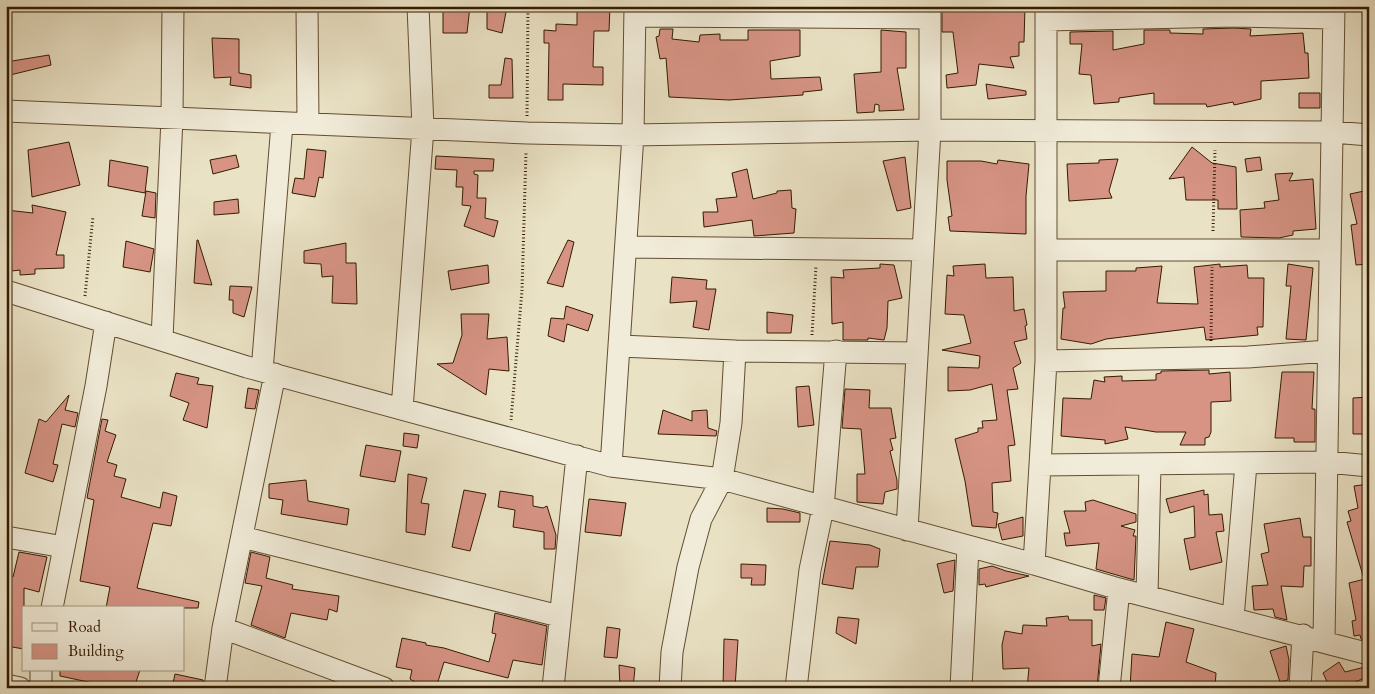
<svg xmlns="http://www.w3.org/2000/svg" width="1375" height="694" viewBox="0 0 1375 694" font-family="Cardo,serif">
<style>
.building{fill:#d79485;stroke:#341b00}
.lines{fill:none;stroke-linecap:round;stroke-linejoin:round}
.minor-casing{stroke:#624d31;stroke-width:23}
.path{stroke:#341b00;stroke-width:3;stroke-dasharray:1 2.5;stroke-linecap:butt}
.minor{stroke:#f1ecd9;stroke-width:21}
</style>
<rect width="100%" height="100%" fill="#eae2c5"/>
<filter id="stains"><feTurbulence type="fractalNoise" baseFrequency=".004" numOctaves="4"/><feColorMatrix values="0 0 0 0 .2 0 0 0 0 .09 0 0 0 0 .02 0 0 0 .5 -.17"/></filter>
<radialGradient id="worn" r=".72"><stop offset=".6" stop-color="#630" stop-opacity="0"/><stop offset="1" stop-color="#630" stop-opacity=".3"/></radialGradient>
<!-- building -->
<path class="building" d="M443,6H470L467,33H443Z
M577,6H610L609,31H594L593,67H603V85L563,84V100H548L549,43H544V30L556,31V24L577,25Z
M942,6H963L965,11L992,6H1025L1024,42H1019V56L1010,57L1014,68L979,64L976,85L947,88L946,75L958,73L953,32H942Z
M487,8L506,12L502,33L487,29Z
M1234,28L1251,29L1250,36L1303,33L1305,53H1308L1309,78L1261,81V99L1234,105L1233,102L1207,107L1206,104H1154V93L1119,98V102L1094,104L1091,75L1079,74L1082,44H1070V32L1113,31V50L1144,44V30H1170V33L1203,34V29Z
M660,29H673L672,39L699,42L700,35L720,34V40H748V30H800V56L770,61L771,79L820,77L822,90L803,92V95L729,100L669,97L666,58L660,59L656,37L659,36Z
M881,30L906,32V68H897L904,110L879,111V105L875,104L874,112L857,113L854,74L881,72Z
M212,38L239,39V73L251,75V88L230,85L231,77L214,78Z
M49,55L51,65L6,76V62Z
M505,58L512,59L513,98H489V85H501Z
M986,84L1026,91V95L988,99Z
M1299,93H1320V108H1299Z
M69,142L80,185L32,197L28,150Z
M1192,147L1212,163L1236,167L1237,209H1218V200H1186L1184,177L1169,179Z
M307,149L326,151L323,178L319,177L315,197L292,193L295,178L304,179Z
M236,155L239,167L213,174L210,160Z
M436,156L494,159L493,171H474V174L478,175L477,198H486L485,218L498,221L494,237L464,226L471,206L462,205L463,187H456L457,170L435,169Z
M905,157L911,208L897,211L883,161Z
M1260,157L1262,170L1247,172L1245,159Z
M1118,159L1109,191L1112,198L1069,201L1067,164L1099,163V160Z
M110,160L148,167L145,193L108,186Z
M998,160L1029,164L1026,196V234L950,231L948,217L952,216L947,180V161H981L997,164Z
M747,169L753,199L777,193V191L791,190L792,208L796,209L794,233L754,236L752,220L704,227L703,212H718L716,199L737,197L732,173Z
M1293,173L1289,181L1313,179L1316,229L1293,231V235L1279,238L1241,237L1240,210L1265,208L1264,202L1279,200L1275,174Z
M1369,190V264L1356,265L1351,225L1357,224L1350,194Z
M146,191L156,193L155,218L142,216Z
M238,199L239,213L214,215V202Z
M32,205L66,212L56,255H64V268L35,269V274L20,275V270L12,271L11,245H6V210L33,213Z
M197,240H198L212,285L194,283Z
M568,240L574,242L563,287L547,283Z
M126,241L154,249L150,272L123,267Z
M346,243V263H356L357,304L332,303L333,276L322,277L321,264L304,263V251Z
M880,264L894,265L902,298L888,301L887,328L884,340L868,338V340H843V322L832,324L831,277L844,278L843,270L880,268Z
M985,264L986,278L1013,277L1014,311L1024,309L1027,325L1025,326L1027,339L1014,342L1021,363L1013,368L1018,389L1007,390L1015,445L1008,446L1011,481L992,483L993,512L998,513L996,528L972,526L965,481L955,439L978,432V428H983L982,421L997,420L992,384L970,390L948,391V367L979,368L980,356L942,350L971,343L964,315L945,314L947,275L954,276L953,266Z
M1220,264V267L1247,265L1248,278H1264L1263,327H1257L1258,335L1206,340L1204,327L1106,339L1091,344L1061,339L1063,308H1065L1063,292L1106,291V271H1136V268L1162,266L1157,303L1198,304L1194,267Z
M1288,264L1313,268L1306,340L1286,339L1291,286H1286Z
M488,265L489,283L451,290L448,271Z
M672,277L707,280L706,289H716L709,330L693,327L697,301L670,303Z
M230,286L252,287L244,317L233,313V300H229Z
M566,306L593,315L588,331L567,324L564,342L548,336L551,318L564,319Z
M767,312L793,315L791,333H767Z
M461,314H489L487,339L507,337L509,371L489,369L486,395L437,364L453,363L462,335Z
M1209,370V374L1230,372L1231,401L1211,402V432L1209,437L1205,438V445H1180L1186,432H1156L1125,427L1128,439L1105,444V440L1061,436L1063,398L1091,399L1094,380L1105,382L1104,377L1122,376V381L1156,380V374L1161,373V371Z
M1282,372H1314L1312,409H1315V442H1294V438H1275Z
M176,373L199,378L197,384L213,386L207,428L183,420L189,403L170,396Z
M809,386L814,425L798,427L796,387Z
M248,388L259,390L255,409L245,408Z
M845,389L870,390L869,408H891L896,438L890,439L893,450L890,451L897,480V489L885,492L883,504L857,502V474H865L861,429L842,428Z
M69,395L65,410L78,413L75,427L62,424L53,464L58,465L53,482L25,473L39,419L46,422Z
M1369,397V434H1353V398Z
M663,410L692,421V411L707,410L708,428L717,431L716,436L658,434Z
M102,419L108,420L105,431L116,435L107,462L117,465L114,476L126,479L121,497L160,508L163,492L177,496L171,526L153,523L137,588L199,602L198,608H106L110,587L80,581L94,500L87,498Z
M404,433L419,435L417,448L403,446Z
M366,445L401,451L395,482L360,476Z
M408,474L427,478L421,503L429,504L425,535L406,532Z
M306,480L308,501L349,509L347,525L281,514L283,500L269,498V484Z
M1369,484V578L1364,579L1347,522L1351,521L1348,511L1358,508L1354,486Z
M464,490L486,494L470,551L452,547Z
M1204,490V495L1208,494L1209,515L1222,514L1224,531L1216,532L1222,562L1190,570L1184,539L1195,537L1194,506L1170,513L1166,499Z
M500,491L533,496V506L543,508L547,506L556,535L555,549H544V532L513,527L515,510L498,507Z
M589,499L626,503L621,536L585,532Z
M1093,500L1136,514V522L1121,526L1135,530L1133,536H1136L1134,580L1096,569L1099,543L1066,546L1064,533H1070L1064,511H1086L1085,502Z
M767,508L783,509L800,513V522H767Z
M1023,517V536L1002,540L998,524Z
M1300,518L1303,537H1311V566H1304L1303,587L1281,586L1287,620L1275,617L1273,609L1254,610L1252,586L1268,585L1261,554L1269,552L1264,524Z
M830,541L870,545L880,549L878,567H856L853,589L822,584Z
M19,552L47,557L39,592L24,588V649L6,646V590L10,576L13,577Z
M251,552L270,557L266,578L293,585L292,589L339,596L337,612L329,609L327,620L291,613L285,638L251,625L262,586L245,583Z
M955,560L953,591L944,593L937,564Z
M741,564L766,565L765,585H751L752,578H741Z
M992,566L1006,571L1029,576L986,587L985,584L979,585V569Z
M1369,578V641L1361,639L1360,635L1354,636L1352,621L1356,620L1349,583Z
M1094,595L1106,598L1104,610H1094Z
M495,613L547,626L542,665L513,660L508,678L444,662L436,688H425L410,679L412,670L396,667L402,638L426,643V645L444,648L489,662L496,634L492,633Z
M1068,616L1069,620H1092V646L1101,644L1097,688H1027L1029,668L1003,669L1002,645L1005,631L1022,634L1023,625L1047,626L1046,618Z
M838,617L859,619L856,644L836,633Z
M1166,622L1194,629L1186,662L1216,673L1215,688H1130L1132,654L1159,657Z
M607,627L620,629L617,658L604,657Z
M724,639L738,640L735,688H723Z
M1286,646L1289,660L1288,680L1280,682L1270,651Z
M1339,662L1345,672L1369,666V676L1341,688H1330L1323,673Z
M619,665L635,668L633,688H620Z
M60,670H140L134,688H92L93,683L60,676Z
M175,674L203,680V688H172Z"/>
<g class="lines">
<!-- minor casing -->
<g class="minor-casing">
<path id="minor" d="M307,6L308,123
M635,16L930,18
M1046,20L1234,16L1333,18
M6,111L527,133L633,135L930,130L1333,132L1369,135
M627,247L923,250
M1047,250H1329
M6,291L247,367L611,466L722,479L1034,564
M162,339L172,118L173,6
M620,346L735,351L916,353
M1046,361L1248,357L1328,351
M262,371L282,124
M402,409L423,128L418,6
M1040,465L1046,361V6
M611,466L633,135L635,6
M1369,466L1328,462L1040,465L1034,564L1119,589L1369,654
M907,530L930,130V6
M6,537L64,547
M242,537L559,616
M1147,596L1150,465
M52,608L96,386L106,322
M1233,618L1246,464
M223,628L384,688
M1324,641L1334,6
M6,685L20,688
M41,688V670
M215,688L223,628L275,374
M553,688L577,456
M670,688L672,652L688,567L701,519L722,479L731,423L735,351
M796,688L810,570L823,508L836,351
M961,688L968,547
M1109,688L1119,589
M1300,688L1303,635"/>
</g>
<!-- path -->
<path class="path" d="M527,116L528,6
M1213,231L1215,150
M85,296L93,216
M812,335L816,266
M1211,341L1212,267
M511,420L522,290L526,152"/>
<!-- minor -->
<use href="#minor" class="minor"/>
</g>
<!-- margin -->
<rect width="1375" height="694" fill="none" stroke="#eae2c5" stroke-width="25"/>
<rect x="8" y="8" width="1360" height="679" fill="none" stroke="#341b00" stroke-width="2.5"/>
<rect x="12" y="12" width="1350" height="669" fill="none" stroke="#341b00"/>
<!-- legend -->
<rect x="22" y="606" width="162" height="65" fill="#f1ecd9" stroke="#a59882"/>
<rect x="32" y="623" width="25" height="8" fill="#f1ecd9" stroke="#a59882"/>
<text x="68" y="632" font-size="15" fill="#341b00">Road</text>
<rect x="32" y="644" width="25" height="15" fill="#d79485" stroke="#a59882"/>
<text x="68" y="656" font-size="15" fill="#341b00">Building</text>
<rect width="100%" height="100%" filter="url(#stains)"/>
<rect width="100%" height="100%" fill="url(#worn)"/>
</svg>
